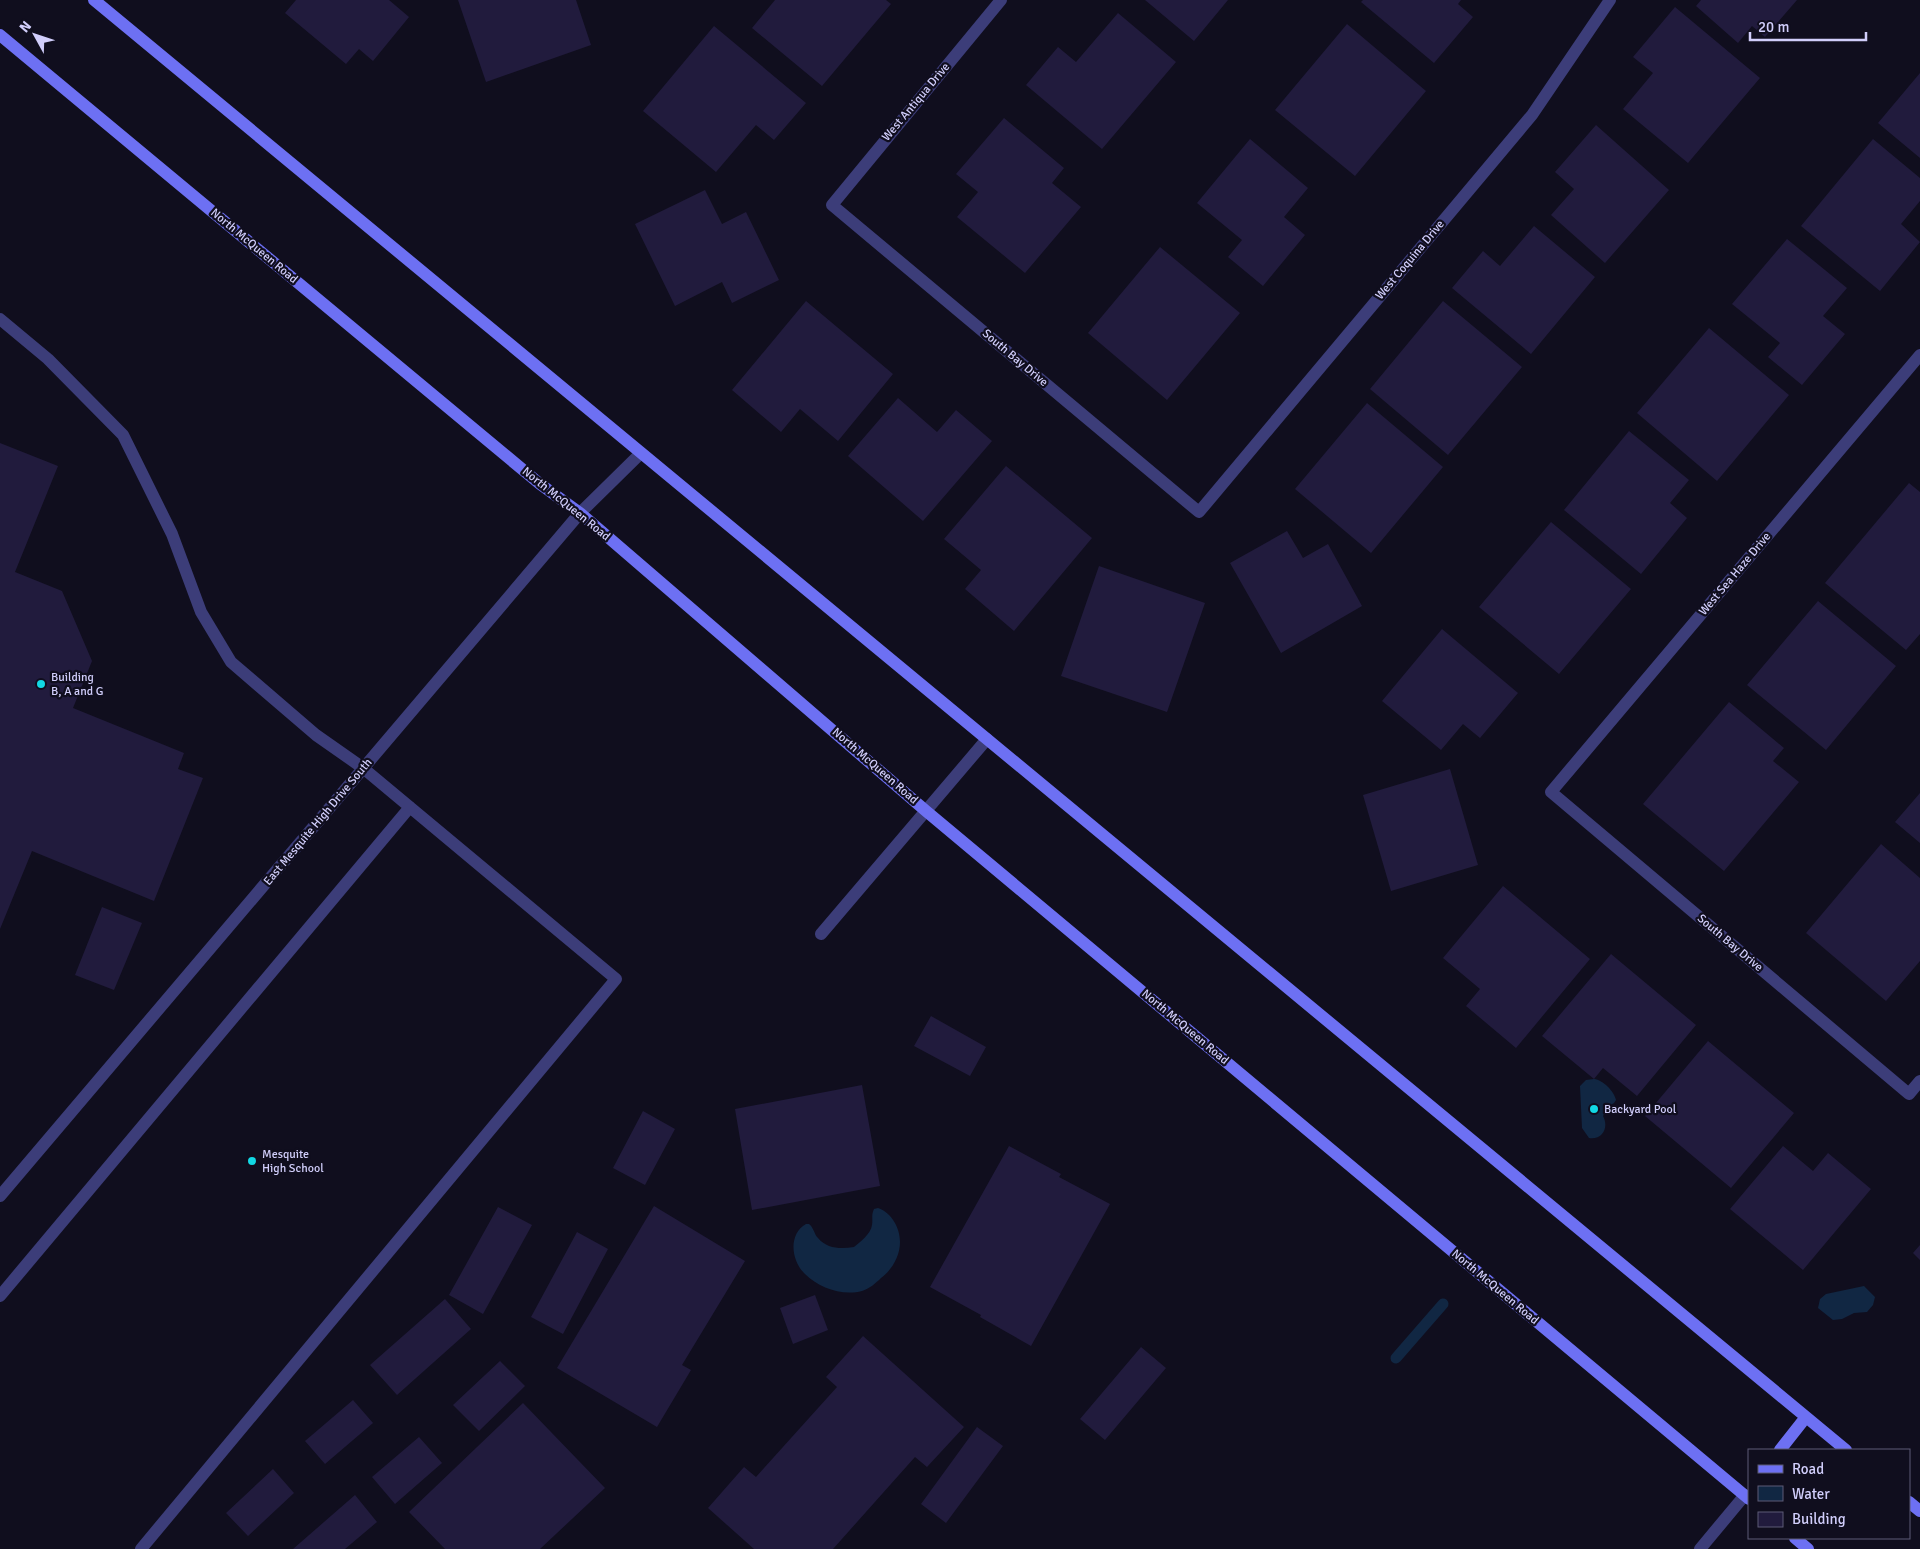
<svg xmlns="http://www.w3.org/2000/svg" width="1920" height="1549" viewBox="0 0 1920 1549" font-family="Signika,sans-serif">
<style>
.water{fill:#112743}
.lines{fill:none;stroke-linecap:round;stroke-linejoin:round}
.stream{stroke:#112743;stroke-width:11}
.building{fill:#211b3d}
.service{stroke:#3c3d79;stroke-width:12}
.minor{stroke:#3c3d79;stroke-width:12}
.secondary{stroke:#6d70f3;stroke-width:12}
.poi-dot{fill:#12d8e4;stroke:#100e1e;stroke-width:2}
.labels{text-anchor:middle;dominant-baseline:central;stroke-width:4.5;stroke-linejoin:round;paint-order:stroke}
.street-label{font-size:12px;fill:#d1cefb;stroke:#100e1e}
.poi-label{font-size:12px;fill:#d1cefb;stroke:#100e1e;text-anchor:start}
</style>
<rect width="100%" height="100%" fill="#100e1e"/>
<!-- water -->
<path class="water" d="M1594,1079C1603,1080 1614,1091 1616,1100L1614,1103L1609,1106L1603,1116C1609,1127 1603,1140 1589,1138L1582,1128L1580,1086L1586,1080Z
M878,1208C892,1213 900,1228 900,1242C900,1256 892,1270 881,1278C876,1283 869,1289 862,1291C842,1296 819,1288 805,1274C791,1261 788,1234 806,1224H809C814,1228 814,1234 818,1238C827,1249 841,1249 854,1247C860,1242 871,1234 872,1225C873,1219 871,1215 874,1209Z
M1864,1286L1875,1297L1873,1305L1867,1312L1854,1313L1842,1319L1833,1320L1818,1308L1820,1299L1826,1294Z"/>
<g class="lines">
<!-- stream -->
<path class="stream" d="M1396,1358L1443,1304"/>
</g>
<!-- building -->
<path class="building" d="M296,0H389L409,17L373,61L359,49L346,64L285,13Z
M458,0H576L591,45L486,82Z
M775,0H886L891,4L822,86L752,28Z
M1145,0H1228L1194,41Z
M1363,0H1461L1458,4L1473,17L1434,63L1361,2Z
M1701,0H1797L1765,37L1752,26L1738,43L1696,6Z
M1675,7L1760,78L1688,163L1623,109L1653,73L1633,57Z
M1118,13L1176,62L1102,149L1026,85L1058,47L1076,62Z
M1347,24L1426,91L1355,176L1275,110Z
M714,26L806,103L774,140L756,125L716,172L643,111Z
M1920,73V158L1878,123Z
M1004,118L1064,168L1052,183L1081,207L1025,273L957,217L978,192L956,174Z
M1596,125L1669,190L1605,263L1551,215L1574,189L1555,172Z
M1250,139L1308,188L1284,217L1305,235L1263,286L1228,257L1242,240L1197,203Z
M1873,139L1920,178V201L1901,224L1920,242L1880,291L1801,226Z
M705,190L722,224L746,212L779,280L732,303L722,282L675,306L635,224Z
M1534,226L1595,277L1531,354L1452,288L1483,251L1500,266Z
M1787,239L1847,288L1823,316L1845,334L1802,385L1768,357L1780,343L1732,304Z
M1160,247L1240,313L1167,400L1088,333Z
M806,301L893,374L838,441L800,409L781,432L732,390Z
M1443,301L1522,367L1448,455L1370,389Z
M1709,328L1789,395L1717,481L1637,413Z
M898,398L937,432L956,410L992,441L923,521L848,456Z
M1367,403L1443,467L1371,553L1295,489Z
M1629,431L1689,480L1670,503L1687,518L1641,574L1564,510Z
M0,443L58,466L15,572L62,591L92,661L73,708L184,753L178,769L203,778L154,901L32,851L0,929Z
M1006,466L1092,538L1014,631L965,589L981,570L944,539Z
M1909,483L1920,492V634L1906,650L1825,583Z
M1551,522L1631,589L1559,674L1479,607Z
M1287,531L1303,558L1328,544L1362,606L1281,653L1230,563Z
M1099,566L1205,603L1167,712L1061,676Z
M1818,601L1896,666L1826,750L1747,685Z
M1442,629L1518,693L1480,738L1463,724L1441,750L1382,701Z
M1729,702L1784,748L1773,761L1799,782L1724,871L1643,804Z
M1450,769L1478,865L1391,891L1363,795Z
M1920,793V843L1895,822Z
M1881,844L1920,878V961L1886,1001L1806,933Z
M1503,886L1590,959L1516,1048L1466,1006L1480,989L1443,958Z
M102,907L142,923L114,990L75,975Z
M1611,954L1696,1025L1637,1096L1603,1068L1594,1079L1542,1036Z
M931,1016L986,1047L970,1076L914,1046Z
M1708,1041L1794,1113L1731,1188L1645,1116Z
M862,1085L880,1186L752,1210L735,1109Z
M643,1111L675,1129L645,1185L613,1168Z
M1009,1146L1061,1174L1059,1177L1110,1204L1031,1346L980,1317L981,1315L930,1287Z
M1783,1146L1813,1171L1828,1153L1871,1189L1803,1270L1730,1209Z
M654,1206L745,1261L682,1365L691,1370L657,1427L557,1368Z
M498,1207L532,1225L483,1314L449,1295Z
M577,1232L608,1249L563,1334L531,1317Z
M1920,1245V1260L1913,1253Z
M815,1295L828,1330L793,1344L780,1308Z
M445,1299L471,1329L397,1395L370,1365Z
M863,1336L964,1427L927,1467L915,1457L833,1549H754L708,1508L744,1467L756,1477L837,1387L826,1377Z
M1141,1347L1166,1368L1105,1440L1080,1419Z
M500,1361L525,1386L479,1431L453,1405Z
M353,1400L373,1423L325,1464L305,1441Z
M523,1403L605,1488L540,1549H445L409,1512Z
M977,1427L1003,1446L946,1523L921,1504Z
M419,1437L442,1463L395,1504L372,1477Z
M273,1469L294,1493L248,1536L226,1513Z
M355,1495L377,1522L345,1549H293Z"/>
<g class="lines">
<!-- service -->
<path class="service" d="M0,319L48,359L123,435L172,534L201,612L231,662L316,735L363,768L616,979L141,1549
M821,934L987,739
M0,1196L580,513L641,453
M0,1296L410,807"/>
<!-- minor -->
<path class="minor" d="M1001,0L832,205L1199,512L1532,115L1610,0
M1920,355L1551,792L1909,1094L1920,1081
M1700,1549L1745,1495"/>
<!-- secondary -->
<path class="secondary" d="M94,0L1846,1450
M0,35L540,484L580,513L926,811L1749,1499
M1780,1450L1806,1417
M1909,1502L1920,1511
M1795,1538L1808,1549"/>
</g>
<!-- markers -->
<g class="poi-dot">
<circle cx="41" cy="684" r="5"/>
<circle cx="1594" cy="1109" r="5"/>
<circle cx="252" cy="1161" r="5"/>
</g>
<g class="labels">
<!-- street labels -->
<g class="street-label">
<text transform="translate(916 102) rotate(-50)">West Antiqua Drive</text>
<text transform="translate(254 246) rotate(40)">North McQueen Road</text>
<text transform="translate(1410 260) rotate(-50)">West Coquina Drive</text>
<text transform="translate(1015 358) rotate(40)">South Bay Drive</text>
<text transform="translate(566 504) rotate(39)">North McQueen Road</text>
<text transform="translate(1735 574) rotate(-50)">West Sea Haze Drive</text>
<text transform="translate(875 766) rotate(41)">North McQueen Road</text>
<text transform="translate(318 822) rotate(-50)">East Mesquite High Drive South</text>
<text transform="translate(1730 943) rotate(40)">South Bay Drive</text>
<text transform="translate(1185 1027) rotate(40)">North McQueen Road</text>
<text transform="translate(1495 1287) rotate(40)">North McQueen Road</text>
</g>
<!-- poi labels -->
<g class="poi-label">
<text x="51" y="677">Building<tspan x="51" dy="14">B, A and G</tspan></text>
<text x="1604" y="1109">Backyard Pool</text>
<text x="262" y="1154">Mesquite<tspan x="262" dy="14">High School</tspan></text>
</g>
</g>
<!-- legend -->
<rect x="1748" y="1449" width="162" height="90" fill="#100e1e" stroke="#5d5b76"/>
<rect x="1758" y="1465" width="25" height="8" fill="#6d70f3" stroke="#5d5b76"/>
<text x="1792" y="1474" font-size="15" fill="#d1cefb">Road</text>
<rect x="1758" y="1486" width="25" height="15" fill="#112743" stroke="#5d5b76"/>
<text x="1792" y="1499" font-size="15" fill="#d1cefb">Water</text>
<rect x="1758" y="1512" width="25" height="15" fill="#211b3d" stroke="#5d5b76"/>
<text x="1792" y="1524" font-size="15" fill="#d1cefb">Building</text>
<!-- north arrow -->
<g transform="translate(35 35) rotate(310)" stroke="#100e1e" stroke-width="4" paint-order="stroke">
<path d="M0-4L9 19L0 12L-9 19Z" fill="#d1cefb"/>
<text y="-8" font-size="14" font-weight="bold" text-anchor="middle" fill="#d1cefb">N</text>
</g>
<!-- scale -->
<path d="M1750 32v8h116v-8" fill="none" stroke="#d1cefb" stroke-width="2.5"/>
<text x="1758" y="32" font-size="15" fill="#d1cefb" stroke="#100e1e" stroke-width="4" paint-order="stroke">20 m</text>
</svg>
